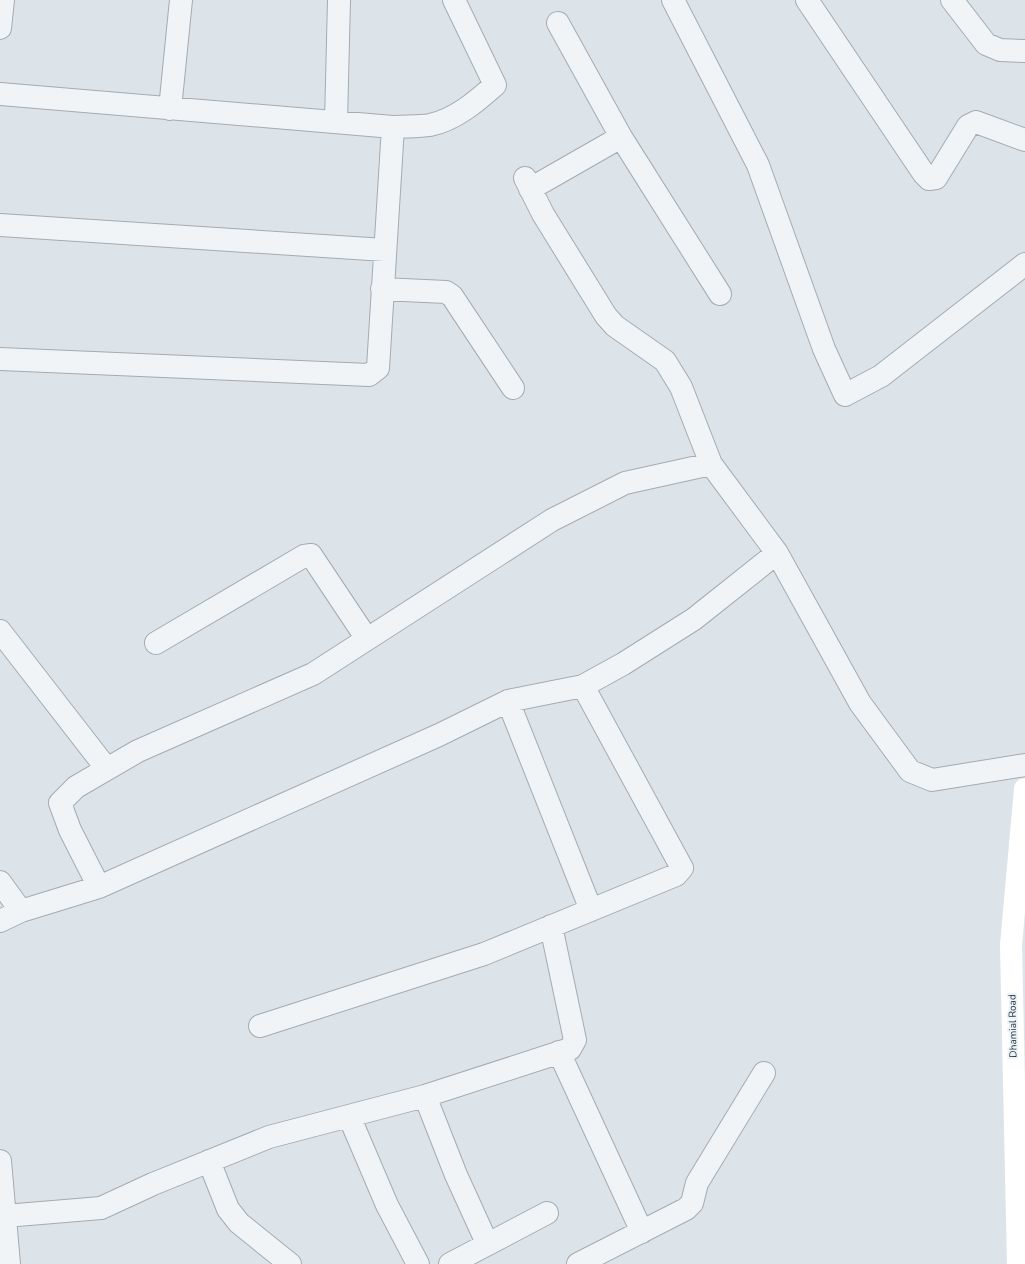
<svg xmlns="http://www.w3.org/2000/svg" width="1025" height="1264" viewBox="0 0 1025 1264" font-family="'Nunito Sans',sans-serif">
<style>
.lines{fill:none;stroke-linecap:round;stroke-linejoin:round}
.minor-casing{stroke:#a2acb3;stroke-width:24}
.minor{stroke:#f0f4f7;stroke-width:22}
.secondary{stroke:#fff;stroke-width:22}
.labels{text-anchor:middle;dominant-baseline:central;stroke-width:4;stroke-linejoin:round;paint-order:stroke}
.street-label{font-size:10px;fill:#253641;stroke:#edf3f6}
</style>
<rect width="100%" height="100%" fill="#dde4e9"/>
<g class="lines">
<!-- minor casing -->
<g class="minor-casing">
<path id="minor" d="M673,0L758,165L824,349L845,395L881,376L1025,264
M807,0L924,174L929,179L936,178L968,126L976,122L1025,140
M952,0L986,44L1000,50L1025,51
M558,23L621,137L720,294
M0,28L3,0
M0,94L393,127C405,126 418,127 430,125C455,120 477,101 495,85L454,0
M170,109L181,0
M336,122L339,0
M525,178L543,214L606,316L615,326L665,361L681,387L711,464
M530,189L621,137
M0,225L385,250
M382,289L446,292L452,296L513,388
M0,359L369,375L378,368L393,127
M0,631L107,769
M156,643L304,556L311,555L367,639
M508,701L591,910
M0,882L21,911
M99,887L70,830L60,803L76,787L138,751L313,674L552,520L625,483L711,464L777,553L860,703L910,771L932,780L1025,765
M0,921L21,911L99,887L439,735L508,701L583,686L623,664L694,619L777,553
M260,1026L484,954L676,875L682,868L583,686
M559,1052L642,1232
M425,1096L456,1175L487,1243
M349,1116L387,1205L418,1264
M0,1161L9,1264
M209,1161L228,1209L239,1223L290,1264
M5,1216L101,1208L153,1184L269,1137L425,1096L570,1049L575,1040L551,926
M450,1264L547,1213
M578,1264L686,1209L692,1203L697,1183L764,1073"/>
</g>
<!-- minor -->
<use href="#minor" class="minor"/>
<!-- secondary -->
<path class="secondary" d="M1018,1264L1011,945L1025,789"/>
</g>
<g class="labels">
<!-- street labels -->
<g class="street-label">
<text transform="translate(1013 1026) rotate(-91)">Dhamial Road</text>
</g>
</g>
</svg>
